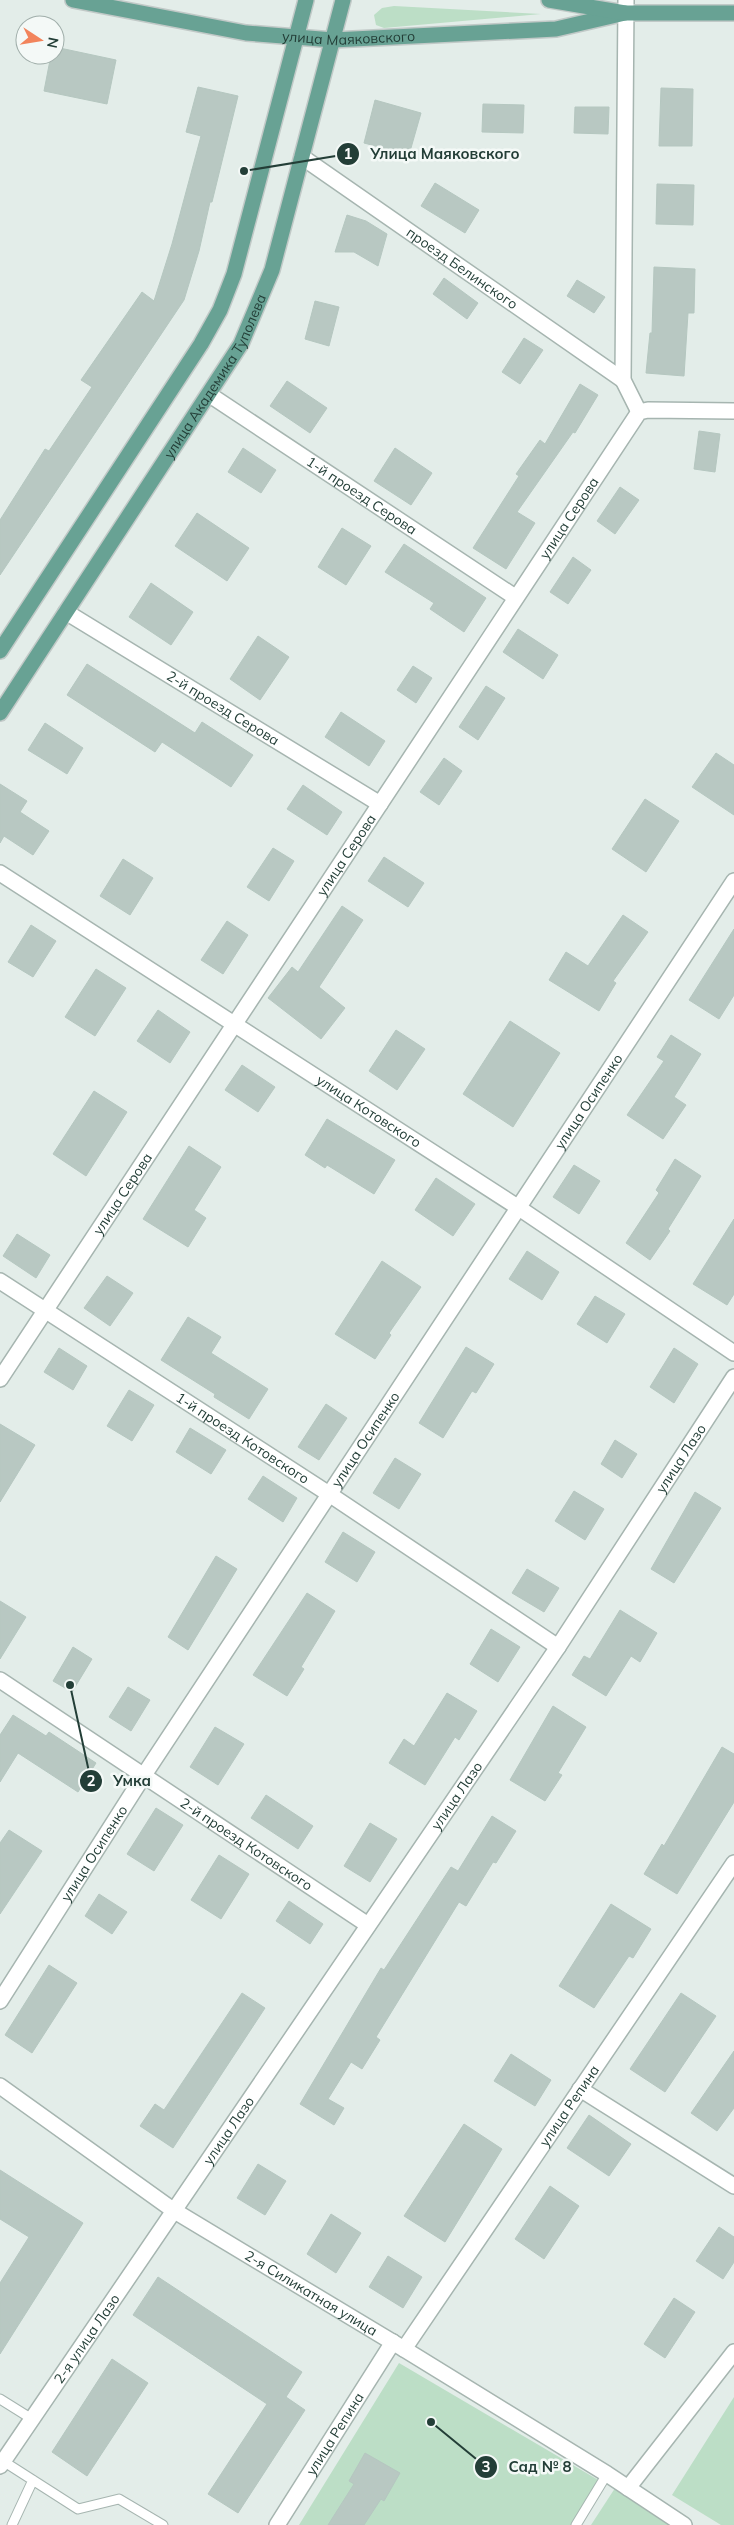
<svg xmlns="http://www.w3.org/2000/svg" width="734" height="2525" viewBox="0 0 734 2525" font-family="Mulish,sans-serif">
<style>
.green{fill:#bcdec6}
.building{fill:#b8c8c2;stroke:#b5c7c0}
.lines{fill:none;stroke-linecap:round;stroke-linejoin:round}
.lane-casing{stroke:#a6b5b0;stroke-width:11}
.street-casing{stroke:#a6b5b0;stroke-width:18}
.primary-casing{stroke:#c1c9c7;stroke-width:18}
.lane{stroke:#fff;stroke-width:9}
.street{stroke:#fff;stroke-width:15}
.primary{stroke:#68a294;stroke-width:15}
.labels{text-anchor:middle;dominant-baseline:central;stroke-width:5;stroke-linejoin:round;paint-order:stroke}
.street-label{font-size:14px;fill:#233e37;stroke:#f4f9f7}
.leader{fill:none;stroke:#233e37;stroke-width:2}
.callout-dot{fill:#233e37;stroke:#f4f9f7;stroke-width:2}
.mark-label{font-size:15px;text-anchor:middle;font-weight:bold;fill:#fff}
.callout-label{font-size:15px;text-anchor:middle;font-weight:bold;fill:#233e37;stroke:#f4f9f7;stroke-width:5;stroke-linejoin:round;paint-order:stroke}
</style>
<rect width="100%" height="100%" fill="#e3ede9"/>
<!-- green -->
<path class="green" d="M394,6L541,14L384,28L376,25L374,15L382,8Z
M399,2363L600,2481L571,2525H299Z
M734,2397V2525H721L672,2495Z
M619,2482L684,2525H591Z"/>
<!-- building -->
<path class="building" d="M55,47L116,60L107,104L44,91L51,55H55Z
M198,87L238,96L212,202H210L199,251L184,300L0,575V520L45,449L49,451L92,387L81,380L142,292L154,301L172,244L201,136L186,132Z
M661,88L693,89L692,146H659Z
M375,100L421,113L409,155L364,143Z
M483,104L524,105L523,133L482,132Z
M575,107H609L608,134L574,133Z
M435,183L479,210L465,233L421,206Z
M657,184L694,185L693,225L656,224Z
M347,215L366,221L387,234L378,266L354,252H335Z
M654,267L695,269L694,313H688L684,376L646,373L650,333H652Z
M444,278L478,303L467,319L433,294Z
M577,280L605,297L594,313L567,296Z
M315,301L339,307L329,346L305,339Z
M524,338L543,350L520,384L502,372Z
M287,381L327,408L310,433L270,406Z
M580,384L598,395L575,433L573,432L517,512L535,523L506,569L473,548L519,476L516,474L540,440L545,444Z
M699,431L720,434L715,472L694,469Z
M243,448L276,470L261,493L228,472Z
M395,448L432,473L411,505L374,481Z
M620,487L639,500L615,534L597,521Z
M197,513L249,548L227,581L175,546Z
M342,528L371,546L346,585L318,567Z
M404,544L486,598L464,632L430,609L434,603L385,572Z
M573,557L591,570L568,604L550,592Z
M151,583L193,612L171,645L129,617Z
M518,629L558,655L543,679L503,652Z
M258,636L289,657L260,700L230,679Z
M87,664L195,733L202,722L253,755L231,787L162,742L155,752L67,695Z
M413,666L432,678L416,703L397,690Z
M486,686L505,698L478,740L459,727Z
M341,712L385,741L369,766L325,737Z
M45,723L83,748L67,774L28,750Z
M716,753L734,765V815L692,787Z
M444,758L462,771L439,805L420,792Z
M0,784L27,801L20,812L49,831L33,855L4,836L0,843Z
M303,785L342,812L327,835L287,809Z
M645,799L679,821L646,872L612,849Z
M273,848L294,861L269,901L247,887Z
M384,857L424,883L408,907L368,881Z
M123,859L153,878L130,915L100,896Z
M342,906L363,920L319,987L345,1008L321,1039L268,998L292,967L298,972Z
M623,915L648,932L613,981L616,983L599,1011L549,980L566,952L588,966Z
M227,921L248,935L223,974L201,960Z
M31,925L56,941L33,977L8,962Z
M734,929V995L719,1019L689,1000Z
M96,969L126,988L95,1036L65,1017Z
M158,1010L190,1032L170,1063L137,1041Z
M510,1021L560,1053L513,1127L463,1094Z
M396,1030L425,1049L397,1090L369,1071Z
M671,1035L701,1054L674,1097L686,1105L663,1139L627,1115L664,1061L657,1057Z
M242,1065L275,1087L258,1112L225,1090Z
M94,1091L127,1112L86,1176L53,1154Z
M327,1119L395,1160L374,1194L327,1165L325,1168L305,1155Z
M189,1146L221,1167L194,1210L206,1218L188,1247L143,1219Z
M675,1159L701,1176L668,1229L670,1231L650,1260L626,1243L659,1193L656,1190Z
M574,1165L600,1181L579,1214L553,1197Z
M436,1178L475,1204L453,1236L415,1210Z
M734,1219V1294L727,1305L693,1284Z
M17,1234L50,1255L36,1278L3,1256Z
M527,1251L559,1272L542,1300L509,1279Z
M382,1261L421,1287L389,1333L391,1335L375,1359L335,1334Z
M107,1276L133,1293L110,1326L84,1308Z
M595,1296L625,1314L607,1343L577,1324Z
M188,1317L221,1337L211,1353L268,1389L249,1419L214,1397L215,1394L161,1360Z
M466,1347L494,1364L476,1393L472,1391L443,1438L419,1423Z
M59,1348L87,1366L73,1390L44,1372Z
M674,1348L698,1364L674,1403L650,1387Z
M129,1390L154,1405L132,1441L107,1426Z
M326,1404L347,1418L319,1460L298,1447Z
M0,1424L35,1445L0,1502Z
M190,1428L226,1450L211,1474L176,1452Z
M615,1440L637,1454L622,1478L601,1464Z
M395,1458L421,1474L399,1509L373,1493Z
M263,1476L297,1498L283,1522L248,1499Z
M574,1491L604,1509L585,1540L555,1521Z
M695,1492L721,1508L674,1583L651,1569Z
M343,1532L375,1552L357,1582L325,1562Z
M216,1556L237,1569L188,1650L168,1637Z
M527,1569L559,1588L544,1612L512,1593Z
M307,1593L335,1611L301,1667L304,1669L287,1696L253,1675Z
M0,1601L26,1617L0,1659Z
M620,1610L657,1633L640,1662L631,1656L606,1696L572,1675L584,1656L590,1659Z
M491,1629L520,1647L498,1682L470,1664Z
M73,1647L92,1659L72,1692L53,1681Z
M128,1687L150,1700L131,1731L109,1717Z
M447,1693L477,1711L459,1740L455,1737L425,1785L389,1763L404,1739L414,1746Z
M553,1706L586,1727L558,1773L562,1775L545,1801L510,1780Z
M13,1715L46,1736L49,1732L96,1763L78,1792L18,1753L0,1782V1735Z
M215,1727L244,1744L218,1785L190,1767Z
M722,1747L734,1754V1802L677,1894L644,1874L662,1844L664,1846Z
M266,1795L313,1826L298,1849L251,1818Z
M156,1808L183,1825L154,1871L127,1854Z
M492,1816L516,1831L496,1863L493,1862L466,1906L459,1902L376,2037L380,2040L362,2069L351,2062L328,2099L344,2108L334,2125L300,2104L381,1968L384,1970L451,1867L458,1871Z
M370,1823L397,1839L370,1882L344,1866Z
M9,1830L42,1851L0,1914V1843Z
M219,1855L249,1874L221,1919L191,1900Z
M99,1894L127,1912L112,1934L85,1916Z
M289,1901L323,1924L310,1944L276,1921Z
M611,1904L651,1929L633,1958L629,1956L594,2008L559,1986Z
M49,1965L77,1983L32,2053L5,2035Z
M242,1993L265,2008L173,2148L140,2126L155,2104L164,2110Z
M681,1993L716,2016L665,2092L630,2069Z
M734,2051V2108L717,2131L691,2113Z
M511,2054L551,2080L535,2106L494,2081Z
M589,2115L631,2144L609,2176L567,2148Z
M464,2124L502,2149L445,2242L404,2216Z
M258,2164L286,2181L265,2215L237,2198Z
M0,2170L83,2223L0,2354V2283L29,2237L0,2219Z
M550,2186L579,2206L544,2259L515,2239Z
M331,2214L361,2233L336,2273L307,2254Z
M719,2227L734,2237V2262L723,2279L696,2261Z
M388,2256L422,2277L403,2308L369,2287Z
M158,2277L302,2372L286,2397L305,2410L238,2513L208,2494L267,2404L133,2315Z
M674,2298L695,2312L665,2358L644,2344Z
M112,2359L148,2383L87,2476L52,2452Z
M365,2453L400,2473L384,2501L381,2499L364,2525H328L354,2484L349,2481Z"/>
<g class="lines">
<!-- lane casing -->
<g class="lane-casing">
<path id="lane" d="M0,2399L32,2419
M3,2461L78,2509L119,2499L163,2525
M12,2525L33,2480
M576,2525L607,2474"/>
</g>
<!-- street casing -->
<g class="street-casing">
<g id="street">
<path d="M626,0L623,380L639,412"/>
<path id="s1" d="M302,157L623,380"/>
<path id="s2" d="M210,395L515,597"/>
<path id="s3" d="M66,612L380,804"/>
<path id="s4" d="M0,873L519,1208L734,1353"/>
<path id="s5" d="M0,1281L329,1494L558,1647"/>
<path id="s6" d="M0,1379L639,412L648,410L734,411"/>
<path id="s7" d="M0,1680L368,1925"/>
<path id="s8" d="M0,2001L144,1775L734,881"/>
<path id="s9" d="M0,2086L173,2210L404,2349L607,2474L684,2525"/>
<path d="M580,2089L734,2186"/>
<path id="s10" d="M404,2349L734,1863"/>
<path id="s11" d="M0,2466L558,1647L734,1377"/>
<path d="M628,2488L734,2352"/>
<path id="s12" d="M277,2525L393,2342"/>
</g>
</g>
<!-- primary casing -->
<g class="primary-casing">
<g id="primary">
<path id="s13" d="M73,0L246,33L333,40L556,29L625,13"/>
<path d="M549,0L625,13H734"/>
<path d="M0,651L201,344L220,310L234,274L306,0"/>
<path id="s14" d="M0,713L241,344L272,270L343,0"/>
</g>
</g>
<!-- lane -->
<use href="#lane" class="lane"/>
<!-- street -->
<use href="#street" class="street"/>
<!-- primary -->
<use href="#primary" class="primary"/>
</g>
<g class="labels">
<!-- street labels -->
<g class="street-label">
<text stroke="none"><textPath href="#s13" startOffset="279">улица Маяковского</textPath></text>
<text stroke="none"><textPath href="#s1" startOffset="195">проезд Белинского</textPath></text>
<text stroke="none"><textPath href="#s14" startOffset="400">улица Академика Туполева</textPath></text>
<text stroke="none"><textPath href="#s2" startOffset="182">1-й проезд Серова</textPath></text>
<text stroke="none"><textPath href="#s6" startOffset="1032">улица Серова</textPath></text>
<text stroke="none"><textPath href="#s3" startOffset="184">2-й проезд Серова</textPath></text>
<text stroke="none"><textPath href="#s6" startOffset="628">улица Серова</textPath></text>
<text stroke="none"><textPath href="#s8" startOffset="1075">улица Осипенко</textPath></text>
<text stroke="none"><textPath href="#s4" startOffset="439">улица Котовского</textPath></text>
<text stroke="none"><textPath href="#s6" startOffset="222">улица Серова</textPath></text>
<text stroke="none"><textPath href="#s5" startOffset="289">1-й проезд Котовского</textPath></text>
<text stroke="none"><textPath href="#s8" startOffset="670">улица Осипенко</textPath></text>
<text stroke="none"><textPath href="#s11" startOffset="1216">улица Лазо</textPath></text>
<text stroke="none"><textPath href="#s11" startOffset="811">улица Лазо</textPath></text>
<text stroke="none"><textPath href="#s7" startOffset="296">2-й проезд Котовского</textPath></text>
<text stroke="none"><textPath href="#s8" startOffset="175">улица Осипенко</textPath></text>
<text stroke="none"><textPath href="#s10" startOffset="294">улица Репина</textPath></text>
<text stroke="none"><textPath href="#s11" startOffset="406">улица Лазо</textPath></text>
<text stroke="none"><textPath href="#s9" startOffset="374">2-я Силикатная улица</textPath></text>
<text stroke="none"><textPath href="#s11" startOffset="154">2-я улица Лазо</textPath></text>
<text stroke="none"><textPath href="#s12" startOffset="108">улица Репина</textPath></text>
</g>
</g>
<!-- callouts -->
<path class="leader" d="M244 171L348 154M70 1685L91 1781M431 2422L486 2467"/>
<g class="callout-dot">
<circle cx="244" cy="171" r="5"/>
<circle cx="70" cy="1685" r="5"/>
<circle cx="431" cy="2422" r="5"/>
<circle cx="348" cy="154" r="12"/>
<circle cx="91" cy="1781" r="12"/>
<circle cx="486" cy="2467" r="12"/>
</g>
<g class="mark-label">
<text x="348" y="159">1</text>
<text x="91" y="1786">2</text>
<text x="486" y="2472">3</text>
</g>
<g class="callout-label">
<text x="445" y="159">Улица Маяковского</text>
<text x="132" y="1786">Умка</text>
<text x="540" y="2472">Сад № 8</text>
</g>
<!-- north arrow -->
<g transform="translate(40 40) rotate(102)"><circle r="24" fill="#f4f9f7" stroke="#a0aeaa"/>
<path d="M0-4L9 19L0 12L-9 19Z" fill="#f2845c"/>
<text y="-8" font-size="14" font-weight="bold" text-anchor="middle" fill="#233e37">N</text>
</g>
</svg>
